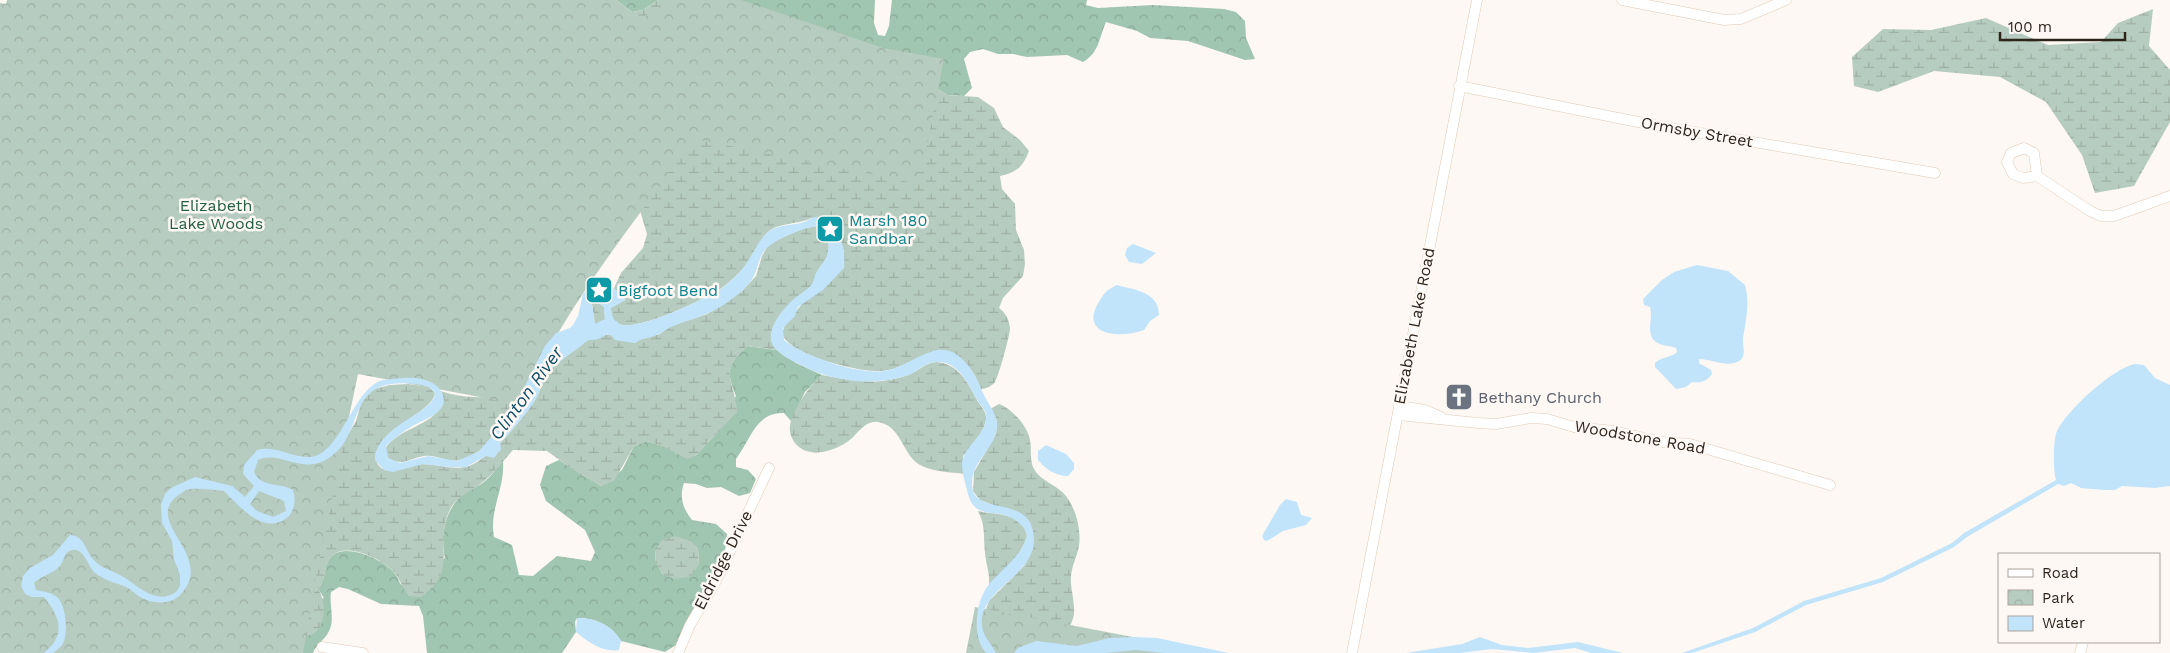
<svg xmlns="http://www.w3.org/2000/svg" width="2170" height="653" viewBox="0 0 2170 653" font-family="'Work Sans',sans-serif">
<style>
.forest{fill:url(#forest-crowns);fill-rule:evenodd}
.wetland{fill:url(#wetland-marsh)}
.park{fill:url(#park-crowns)}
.water{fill:#c1e4fb;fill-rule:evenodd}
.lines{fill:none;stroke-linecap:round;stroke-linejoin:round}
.river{stroke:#c1e4fb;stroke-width:15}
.minor-casing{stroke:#e1c9b4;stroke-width:11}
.minor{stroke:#fff;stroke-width:10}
.labels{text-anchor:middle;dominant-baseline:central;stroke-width:5;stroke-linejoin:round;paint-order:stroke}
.street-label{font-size:16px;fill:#2d241c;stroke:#fdf8f3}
.park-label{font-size:16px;fill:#225f43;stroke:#fdf8f3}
.culture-label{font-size:16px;fill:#0d838f;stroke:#fdf8f3;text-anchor:start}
.worship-label{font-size:16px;fill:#5b616d;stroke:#fdf8f3;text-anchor:start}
.water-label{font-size:18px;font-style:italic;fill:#0d4c6a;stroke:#fdf8f3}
</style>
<defs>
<pattern id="forest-crowns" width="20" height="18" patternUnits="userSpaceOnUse" patternTransform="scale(1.25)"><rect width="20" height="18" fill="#a0c5b0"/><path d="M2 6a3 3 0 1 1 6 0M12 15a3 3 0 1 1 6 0" fill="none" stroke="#8aa997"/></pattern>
<pattern id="wetland-marsh" width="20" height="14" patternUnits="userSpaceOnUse" patternTransform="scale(1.25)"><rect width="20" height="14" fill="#b7ccc0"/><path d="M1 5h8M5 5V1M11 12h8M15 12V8" fill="none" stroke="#9eafa4"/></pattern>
<pattern id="park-crowns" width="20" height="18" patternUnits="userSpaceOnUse" patternTransform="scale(1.25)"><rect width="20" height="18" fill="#b7ccc0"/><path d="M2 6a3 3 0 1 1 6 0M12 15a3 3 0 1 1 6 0" fill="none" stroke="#9eafa4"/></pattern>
</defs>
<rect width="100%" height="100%" fill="#fdf8f3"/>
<!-- forest -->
<path class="forest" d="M616,0H658L643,10L632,12Z
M722,0H875L874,23L878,35L885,36L889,26L892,0H1087L1086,5L1098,8L1153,5L1224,9L1236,12L1245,21L1246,38L1255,59L1245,60L1188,41L1150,38L1137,31L1106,22C1099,38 1099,53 1083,62L1067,55L1027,57L1013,54H998L983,49L970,52L964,59L972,88L964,96L947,95L922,79Z
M747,346L777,350L796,363L822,375L805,392L791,421L784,413C756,412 751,439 736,459V467L748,470L756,479L750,493L739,496L721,487L707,488L696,484L684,483C679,497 683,509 692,520L716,524L727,534C726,570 694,613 676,645L665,652L621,641C612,625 595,618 577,618L575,622L576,632L562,653H427L423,616L419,606L381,604L348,589L339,587L331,592C329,603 335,621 329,631C325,640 316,644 313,653H186L324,598L318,589C327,580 322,564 333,555C348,543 387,561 396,575C398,578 399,582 401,585L445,558C440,535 445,509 464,493C470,488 478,487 484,482C491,476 497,468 503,461C505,489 489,509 494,537L512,545L519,575L533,576L557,556L591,561L595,552L585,530L546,501L540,485L546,466L559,460L601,486L622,470L634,446L647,441L695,456L715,435L736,396C726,372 727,364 747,346ZM690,541L698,549L699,564L663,575L656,563L655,550Z"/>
<!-- wetland -->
<path class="wetland" d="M372,0H616L632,12L643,10L658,0H722L922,79L947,95L978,97L994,108L1003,127L1020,140L1029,151C1023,167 1016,173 1000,176L1002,189L1015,204L1016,230L1024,250L1025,264L1023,276L1003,298L999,308C1006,313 1009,320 1010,328C1010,335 999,375 995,382C992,386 986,389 981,389C976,377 972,369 963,361C936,335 911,369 882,371C861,373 787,355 782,333L785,325L844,252L837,229L811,218C798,225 780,222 768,232C757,242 754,257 745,267C737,275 728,284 719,290C702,300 637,332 619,324C612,321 612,314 610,308L625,300L614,288L621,273L643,248L647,234L636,197Z
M2153,9L2149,46L2170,70V122L2134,186L2095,193L2082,155L2046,102L2000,77L1934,71L1878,92L1854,86L1852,57L1883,29L1931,30L1986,18L2048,45L2101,42L2118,23Z
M811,225C842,232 826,268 812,285C800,298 785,304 776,321C773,328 775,340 775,348L777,350L747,346C717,373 735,379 737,412L695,456L687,459L663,446L647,441L634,446L614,481L601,486L581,475L547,451L513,450C504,460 495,472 484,481C471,493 455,495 448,514C435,549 458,571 421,597L409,596C403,589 400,580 395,573C384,560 348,542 333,555C322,565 327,581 318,589C326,601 327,624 313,634C309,636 302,637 297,639L53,653L340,448L356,421L362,400L374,389L390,385L408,384L429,387L435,393C432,414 381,425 375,457C379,477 399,470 412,466C431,460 450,472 469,466C490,459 525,417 536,398C542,388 543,377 552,368C560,362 568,354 575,348C583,342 591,340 596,332L592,304L595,300L604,307L606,327L635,343L640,339L660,334L668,327L707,314L742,291L756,276L762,256L767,247L777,240Z
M936,362C958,363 968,383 977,400C981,407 987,412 986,420C983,434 972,446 963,456L964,474C950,472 935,472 922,466C902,457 903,426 878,422C864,420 857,436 847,442C829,454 801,460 791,436C788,427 791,419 795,411C803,396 810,386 822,375C855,381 876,386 908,375C919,371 924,363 936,362Z
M441,391C470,401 493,396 523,395C506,417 490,454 459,460C448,463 436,454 424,456C410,458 402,467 388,458L385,449C400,424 448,426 441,391Z
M999,404C1012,409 1027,425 1030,440C1032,450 1029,460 1034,469C1042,483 1060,485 1068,499C1077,512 1081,531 1079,546C1077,557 1072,565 1071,576C1070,588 1075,601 1074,614C1073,622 1067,631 1064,638L983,617L989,601L1024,566L1033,548V531L993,505L980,500L973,491L974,472L996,434L997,421L990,409Z
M978,511C995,515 1023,512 1027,536C1023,554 1002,572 989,585C990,573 986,565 985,553C983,537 986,526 978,511Z
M675,536L691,541L698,549L699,564L692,576L675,579L663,575L656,563L655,550L662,540Z"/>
<!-- park -->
<path class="park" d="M7,0H611L636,22L669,0H741L883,48L944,59L919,184L695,139C635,222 561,310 522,405L358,374L314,585L303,653H0V3L6,4Z
M975,607L1196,649V653H966Z"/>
<!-- water -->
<path class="water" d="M815,217C839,220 846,246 844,268L823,290L798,307L795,316L783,328L784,340C802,356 860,375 884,371C903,368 916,356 933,351C960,343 975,374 983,393C987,402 997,414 997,424C998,446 973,459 972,482C970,518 1026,494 1033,531C1043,575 977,587 982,626C983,637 992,644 996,653H986C972,637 975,604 987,587C1000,570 1022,557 1027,536C1026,530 1023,526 1019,523C999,504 974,525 967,490C965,481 960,468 963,459C965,447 989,431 986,414C985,409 980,405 978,401C969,386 959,361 937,362C924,362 919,371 909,375C872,387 831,382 797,363C790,360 778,353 774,347C763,332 783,309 794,299C799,294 808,290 812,284C814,281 814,276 816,273C824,259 830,259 828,241C827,235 827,230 821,227C811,223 770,241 764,251C755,265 760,273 744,289C734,298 721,308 708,313C691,321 677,322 661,333C653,338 643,337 635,343L615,340L605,327L604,307L595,300L592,304L596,332C589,342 563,358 551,369C544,377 541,387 537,397C532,407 509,435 500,442L501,449L494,458L486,456L466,467H450L423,464L393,472L384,470L375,460C376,425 432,415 435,394C432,386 423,385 415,384C338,375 371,441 321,462C299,471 277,451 258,460L254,472C262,489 281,482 293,490C296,498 295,509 289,516C265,538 239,506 224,491C219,490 195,488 190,489C186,489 183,492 180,494C139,521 217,555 181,594C172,605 153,604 142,598C136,595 132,590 126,587C116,583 104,580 95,573C88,567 84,548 73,550C63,551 65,561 59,567C52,574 41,576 34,583L36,590C43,592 52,592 58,598C66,606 69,635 62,645C60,648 56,650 53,653H44C66,635 61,618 44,597H32L25,594L21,586L23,576L30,568L53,555L70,535C85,536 85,550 93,559C100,568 111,570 120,575C138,585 155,606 176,592L180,586V575L174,559L172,541L162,523L161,505L165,494L171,488L195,477L232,486L245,497L254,486L243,474L244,465L257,450C277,444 299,463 318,455C344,443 355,387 383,380C389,379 396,379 402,378C415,377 428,378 438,387C456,409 428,418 414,425C404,431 394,438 386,446L388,458L400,463L428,456L457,461L478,452L504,423L523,395L525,386L545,346L556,333L570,328L573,325L578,316L583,294L592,285L614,288L625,300L611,308C612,314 612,321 619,324C637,332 702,300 719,290C726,286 731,280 737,275C750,263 758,237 771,230C781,225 791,225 801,223C806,222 810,218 815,217ZM259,491L284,501L286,511L273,517L257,511L250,504Z
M1133,244L1156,253L1142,264L1129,262L1125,255L1127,248Z
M1697,265L1728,271L1745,285C1750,303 1746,320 1743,338C1742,346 1748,358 1737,362C1727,367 1710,359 1699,359V363L1711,370L1712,374C1706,382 1701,383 1692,382L1686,387L1676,389L1655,367V363C1662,356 1671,358 1677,352L1676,348C1671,346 1665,346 1660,344C1643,338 1654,319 1650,307L1644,305L1643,299L1662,280L1674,272Z
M1117,285C1135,290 1159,292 1159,315L1150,321L1144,330C1120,339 1077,336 1100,300C1105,292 1108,289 1117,285Z
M2135,364L2144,365L2155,378L2170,385V486L2155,488L2122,486L2115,490H2104L2081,488L2071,483L2064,486L2058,484L1967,537L1954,547L1883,582L1806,605L1755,632L1692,653H1682L1753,628L1804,601L1881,578L1952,543L1964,533L2056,480C2053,472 2053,439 2057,431C2067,410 2113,368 2135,364Z
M1046,445L1066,454L1074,463V469L1068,476C1056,476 1045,469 1038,460V451Z
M1286,499L1297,502L1301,515L1312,518L1306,525L1283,531L1267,541L1264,540L1262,536L1280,505Z
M577,618C595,618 612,625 621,641L619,650C603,653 588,642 576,632Z
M1135,637L1157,638L1229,653H1165L1136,650L1105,653H1014L1018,648L1036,641L1077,646L1109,638Z
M1480,637L1502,645L1528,648L1578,642L1623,653H1591L1575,648L1533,653L1492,649L1460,653H1406L1462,644Z"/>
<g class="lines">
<!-- river -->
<path class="river" d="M576,334L596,332L605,327L613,328"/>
<!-- minor casing -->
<g class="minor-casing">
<path id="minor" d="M1622,0L1724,20L1741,19L1786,0
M1459,86L1648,124L1935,173
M2037,176L2034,153L2024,148L2011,153L2007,162L2013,174L2023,178L2037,176L2090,211L2101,216H2114L2170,196
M1399,406L1425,410L1441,417
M1398,415L1478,423L1496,424L1531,418L1547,419L1574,427L1614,431L1662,442L1690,444L1830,485
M322,647L363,653
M678,653L690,625L716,581L769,468
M1352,653L1477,0
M2080,653L2083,642"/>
</g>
<!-- minor -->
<use href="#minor" class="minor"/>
</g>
<!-- icons -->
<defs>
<g id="sight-square" transform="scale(1.4375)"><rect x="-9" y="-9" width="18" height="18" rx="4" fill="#0f9aa8" stroke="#fdf8f3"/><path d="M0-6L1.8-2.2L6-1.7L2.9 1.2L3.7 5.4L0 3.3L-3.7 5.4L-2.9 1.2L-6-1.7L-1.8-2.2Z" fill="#fff"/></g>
<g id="church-square" transform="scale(1.4375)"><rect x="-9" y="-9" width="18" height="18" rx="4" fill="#6b7280" stroke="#fdf8f3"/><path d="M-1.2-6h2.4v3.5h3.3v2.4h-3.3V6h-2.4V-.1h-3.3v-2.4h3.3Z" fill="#fff"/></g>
</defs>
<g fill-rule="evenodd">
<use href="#sight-square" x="830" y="229"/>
<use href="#sight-square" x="599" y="290"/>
<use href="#church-square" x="1459" y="397"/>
</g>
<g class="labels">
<!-- street labels -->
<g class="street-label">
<text transform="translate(1697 132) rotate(10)">Ormsby Street</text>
<text transform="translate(1414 326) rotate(-79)">Elizabeth Lake Road</text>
<text transform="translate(1640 437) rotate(10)">Woodstone Road</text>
<text transform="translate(723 560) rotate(-63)">Eldridge Drive</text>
</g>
<!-- park labels -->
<g class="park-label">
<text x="216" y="205">Elizabeth<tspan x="216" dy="18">Lake Woods</tspan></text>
</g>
<!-- culture labels -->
<g class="culture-label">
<text x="849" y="220">Marsh 180<tspan x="849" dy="18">Sandbar</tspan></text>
<text x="618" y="290">Bigfoot Bend</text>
</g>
<!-- worship labels -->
<g class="worship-label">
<text x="1478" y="397">Bethany Church</text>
</g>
<!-- water labels -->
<g class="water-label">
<text transform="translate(526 393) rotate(-54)">Clinton River</text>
</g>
</g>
<!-- legend -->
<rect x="1998" y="553" width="162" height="90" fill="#fdf8f3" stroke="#aaa39d"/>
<rect x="2008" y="569" width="25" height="8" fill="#ffffff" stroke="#aaa39d"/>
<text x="2042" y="578" font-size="15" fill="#2d241c">Road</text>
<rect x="2008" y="590" width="25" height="15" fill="url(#park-crowns)" stroke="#aaa39d"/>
<text x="2042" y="603" font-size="15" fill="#2d241c">Park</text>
<rect x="2008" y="616" width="25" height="15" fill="#c1e4fb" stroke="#aaa39d"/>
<text x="2042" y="628" font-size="15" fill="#2d241c">Water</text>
<!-- scale -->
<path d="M2000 32v8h125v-8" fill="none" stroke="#2d241c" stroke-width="2.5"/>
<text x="2008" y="32" font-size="15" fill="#2d241c" stroke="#fdf8f3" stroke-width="4" paint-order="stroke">100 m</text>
</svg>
